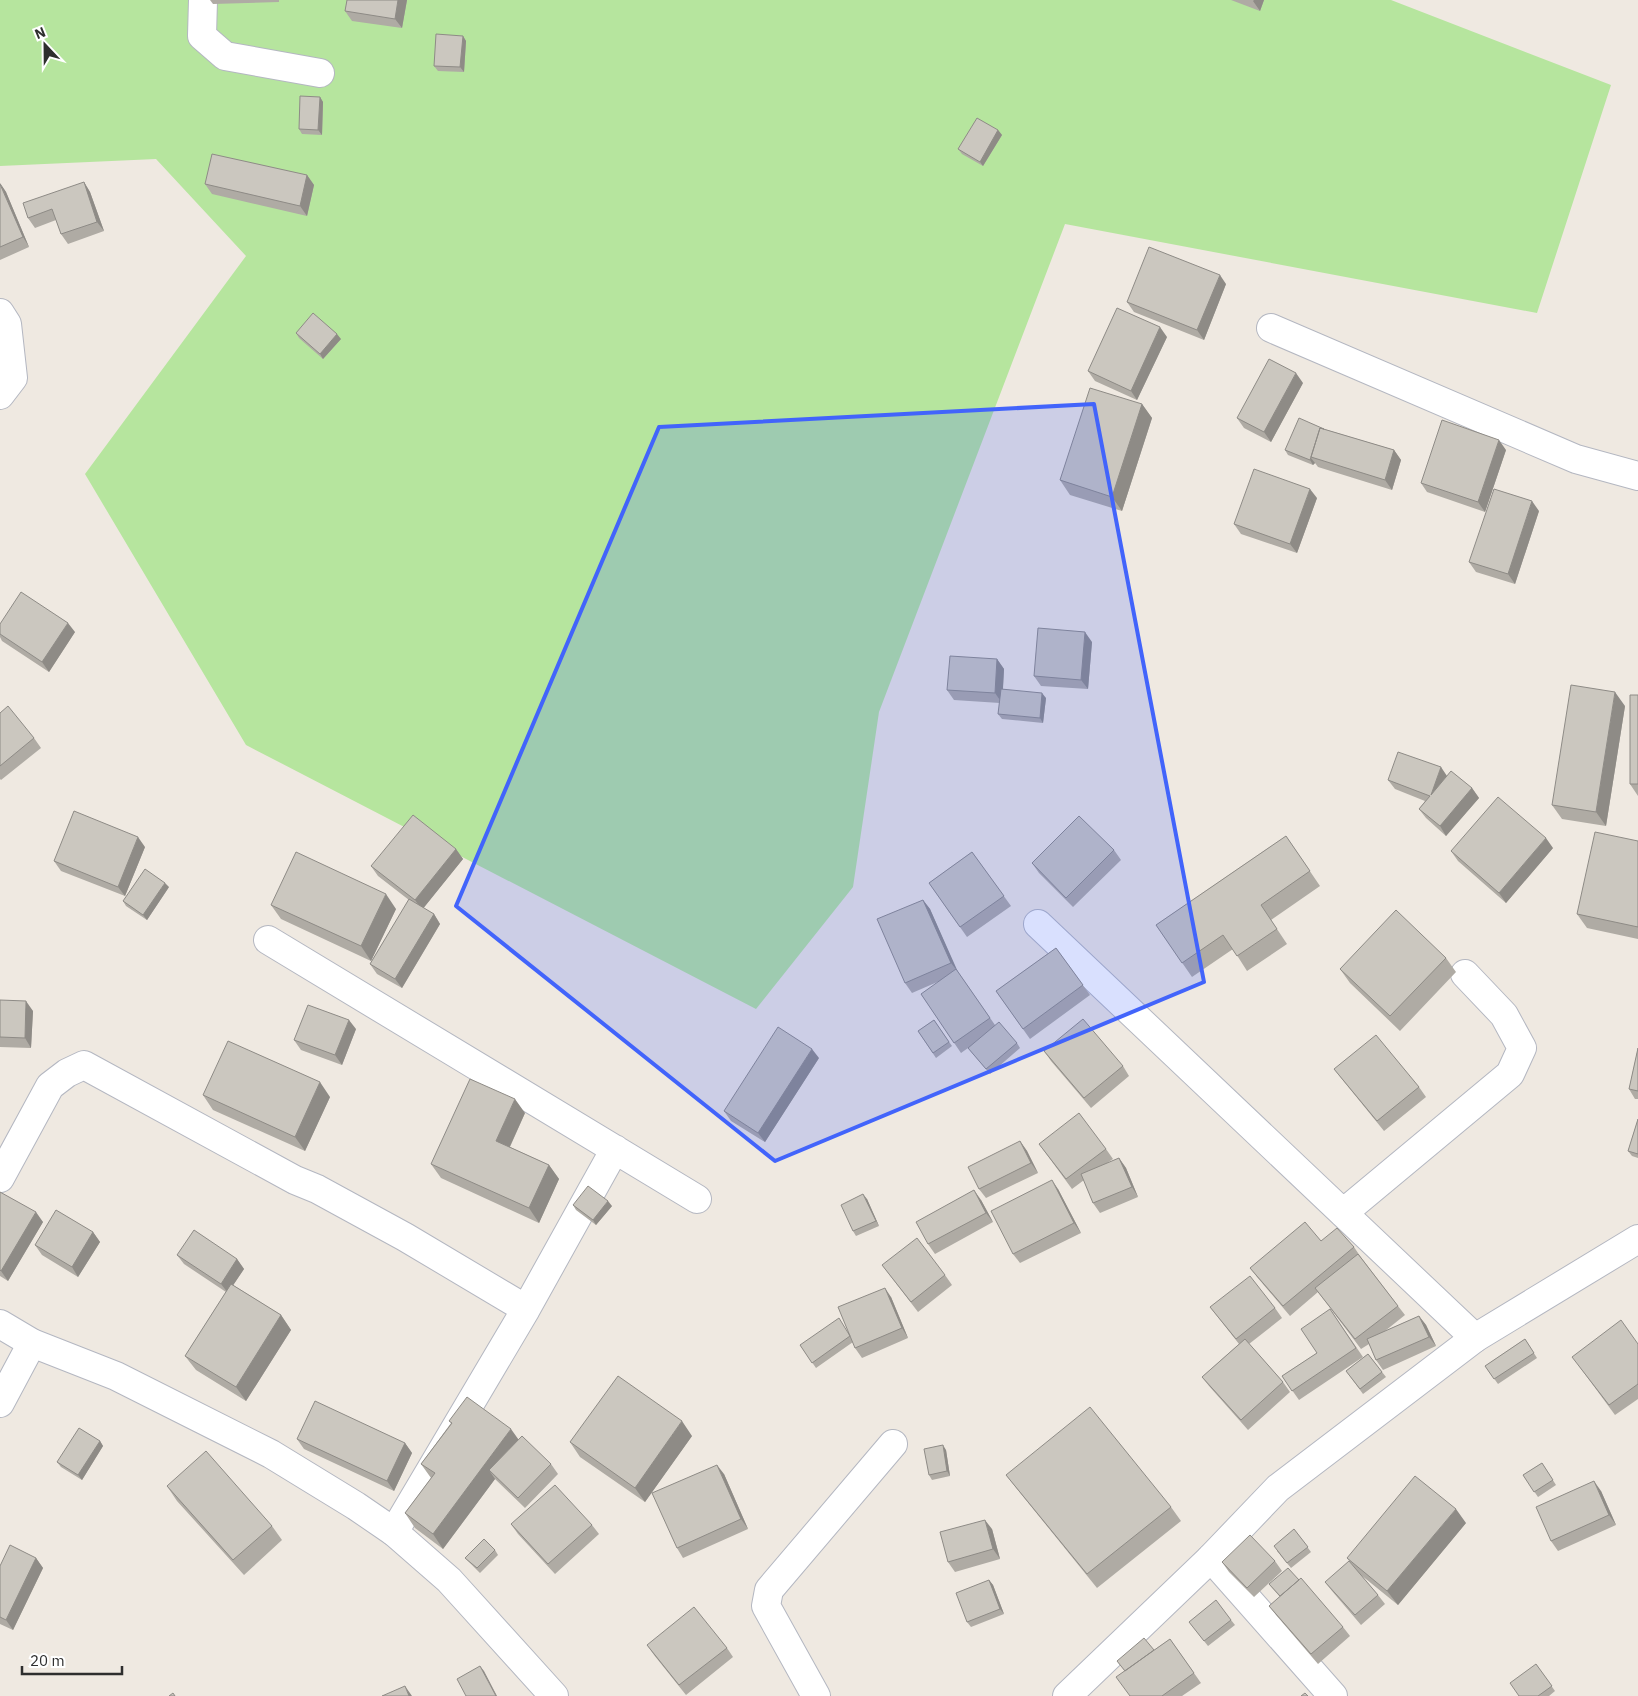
<svg xmlns="http://www.w3.org/2000/svg" width="1638" height="1696" viewBox="0 0 1638 1696" font-family="'IBM Plex Sans',sans-serif">
<style>
.green{fill:#b6e59e}
.lines{fill:none;stroke-linecap:round;stroke-linejoin:round}
.minor-casing{stroke:#b4b7c1;stroke-width:30}
.tertiary-casing{stroke:#b4b7c1;stroke-width:30}
.minor{stroke:#fff;stroke-width:28}
.tertiary{stroke:#fff;stroke-width:28}
.wall{fill:#afaba4}
.shaded-wall{fill:#8e8b86}
.building{fill:#cbc7bf;stroke:#8e8b86}
.marked{fill:#4264fb;fill-opacity:0.2;stroke:#4264fb;stroke-width:4;stroke-linejoin:round}
</style>
<rect width="100%" height="100%" fill="#efe9e1"/>
<!-- green -->
<path class="green" d="M0,0H1391L1611,85L1537,313L1065,224L879,712L853,887L756,1009L246,745L85,474L246,256L156,159L0,166Z"/>
<g class="lines">
<!-- minor casing -->
<g class="minor-casing">
<path id="minor" d="M203,0L202,36L225,56L320,73
M0,313L7,324L13,378L0,395
M1271,328L1576,459L1638,476
M1038,924L1475,1338
M268,940L697,1199
M0,1178L50,1086L67,1073L84,1065L295,1180L317,1189L405,1237L526,1309
M1343,1213L1510,1074L1522,1048L1504,1015L1465,974
M0,1403L32,1343
M394,1532L526,1309L615,1149
M1211,1558L1333,1696
M816,1696L766,1606L769,1590L893,1444"/>
</g>
<!-- tertiary casing -->
<g class="tertiary-casing">
<path id="tertiary" d="M0,1324L32,1343L116,1376L271,1454L356,1506L394,1532L449,1580L554,1696
M1067,1696L1211,1558L1278,1488L1475,1338L1638,1239"/>
</g>
<!-- minor -->
<use href="#minor" class="minor"/>
<!-- tertiary -->
<use href="#tertiary" class="tertiary"/>
</g>
<!-- wall -->
<path class="wall" d="M210,0H279V2L213,4Z
M347,0H407L402,28L352,21L345,11Z
M1231,0H1264L1260,11Z
M463,36L466,41L464,72L438,71L434,66Z
M320,97L323,102L322,135L302,134L299,129Z
M998,130L1002,135L983,166L962,154L958,149Z
M307,175L314,185L307,216L212,194L205,184Z
M84,182L90,192L104,231L68,244L61,234L56,220L35,228L28,218Z
M0,183L6,192L29,247L0,260Z
M1226,284L1204,340L1134,312L1127,302Z
M296,333L341,339L323,359L299,338Z
M1167,337L1137,400L1095,381L1088,371Z
M1303,383L1271,442L1244,428L1237,418Z
M1142,404L1152,418L1122,511L1070,495L1060,480Z
M1324,429L1394,450L1401,460L1392,490L1318,467L1315,463L1313,465L1288,455L1285,450Z
M1506,450L1485,512L1427,492L1421,483Z
M1317,498L1297,553L1241,534L1234,524Z
M1539,511L1515,584L1476,572L1469,562Z
M0,624L75,632L49,672L2,641L0,637Z
M1092,642L1088,689L1041,686L1034,676Z
M997,659L1004,669L1003,689L1046,698L1043,723L1002,719L998,714L1000,703L954,700L947,690Z
M1638,695V796L1630,784Z
M1625,706L1606,826L1562,819L1552,805Z
M0,713L34,738L41,748L1,780L0,779Z
M1447,776L1472,788L1479,798L1446,836L1426,818L1419,809L1425,801L1395,789L1388,780Z
M1286,836L1320,886L1271,920L1287,944L1247,971L1233,949L1192,977L1156,925Z
M1638,841V939L1587,928L1577,914Z
M145,847L125,896L61,871L54,861Z
M1553,848L1506,903L1458,861L1451,851Z
M456,849L463,859L423,908L434,914L440,924L402,988L377,974L370,964L409,900L378,876L371,866Z
M1114,850L1121,860L1073,907L1039,873L1032,863Z
M972,852L1011,906L967,937L929,883Z
M169,887L147,920L126,906L123,901Z
M923,900L930,909L956,969L995,1025L1017,1043L1020,1048L990,1074L968,1048L961,1053L921,994L942,980L912,993L905,983Z
M271,905L396,909L371,961L281,919Z
M1056,948L1090,995L1030,1039L996,991Z
M1446,958L1456,972L1400,1031L1350,983L1340,969Z
M0,1000L33,1011L31,1048L0,1047Z
M934,1020L952,1046L936,1058L918,1031Z
M356,1029L342,1065L301,1050L294,1040Z
M1638,1048V1099H1635L1629,1089Z
M1044,1051L1123,1066L1129,1076L1091,1108L1051,1061Z
M819,1058L765,1142L731,1121L724,1111Z
M1334,1069L1419,1087L1426,1097L1384,1131L1341,1078Z
M203,1095L330,1097L305,1151L213,1110Z
M525,1113L510,1147L549,1165L559,1179L539,1223L441,1178L431,1164Z
M1638,1119V1158L1632,1156L1628,1151Z
M1020,1141L1027,1151L1038,1173L986,1198L979,1189Z
M1039,1144L1106,1149L1113,1159L1107,1163L1119,1158L1126,1168L1138,1197L1100,1213L1093,1203L1084,1180L1072,1189Z
M1058,1189L1081,1233L1020,1263L1013,1254Z
M0,1192L43,1222L8,1281L0,1276Z
M867,1199L879,1226L856,1236L853,1231Z
M981,1200L993,1222L935,1254L928,1244Z
M573,1205L612,1206L596,1225L576,1210Z
M93,1232L100,1242L78,1277L42,1255L35,1245Z
M1321,1241L1354,1247L1360,1256L1398,1306L1405,1315L1385,1331L1419,1316L1426,1325L1436,1346L1383,1370L1376,1360L1369,1344L1361,1349L1318,1292L1290,1316L1257,1277L1250,1268Z
M177,1255L237,1259L244,1269L233,1285L281,1315L291,1330L246,1401L196,1370L185,1356L226,1292L184,1264Z
M882,1265L945,1275L952,1285L918,1312Z
M891,1297L908,1338L862,1358L855,1348L853,1342L816,1368L800,1345L849,1333Z
M1210,1307L1275,1308L1282,1318L1249,1344L1283,1382L1290,1392L1248,1430L1209,1386L1202,1377L1239,1344Z
M1330,1309L1363,1357L1299,1400L1282,1376L1317,1353Z
M1525,1339L1537,1358L1498,1384L1485,1366Z
M1638,1344V1399L1615,1415L1579,1366Z
M1368,1354L1386,1377L1363,1394L1346,1371Z
M449,1421L518,1440L551,1464L558,1474L525,1508L495,1479L443,1549L415,1528L405,1513L431,1478L421,1464L451,1423Z
M692,1436L645,1502L580,1457L570,1442Z
M297,1439L405,1443L412,1453L394,1491L304,1449Z
M100,1441L103,1446L82,1480L61,1467L57,1462Z
M946,1450L950,1476L932,1480L929,1475Z
M1542,1463L1556,1485L1538,1497L1523,1475Z
M724,1474L748,1529L683,1558L677,1548Z
M1006,1475L1171,1507L1181,1521L1097,1588L1017,1489Z
M167,1486L272,1526L282,1540L244,1575L177,1501Z
M1601,1491L1616,1525L1558,1551L1551,1541Z
M1466,1523L1398,1605L1361,1575L1378,1595L1385,1604L1361,1625L1332,1591L1325,1582L1353,1566L1347,1558Z
M511,1524L592,1525L599,1534L555,1574L518,1534Z
M992,1529L1000,1559L955,1572L948,1562Z
M1294,1529L1311,1552L1291,1568L1277,1551Z
M495,1550L498,1555L480,1573L465,1558Z
M36,1558L43,1568L13,1630L0,1624V1566Z
M1275,1561L1282,1571L1254,1597L1229,1572L1222,1562Z
M989,1580L993,1585L1004,1614L971,1627L967,1622Z
M1269,1584L1343,1627L1350,1636L1318,1664L1276,1615L1269,1606L1280,1597Z
M1231,1620L1235,1625L1208,1646L1189,1622Z
M1170,1639L1201,1683L1182,1696H1130L1125,1671L1117,1661L1154,1650Z
M647,1645L727,1648L733,1657L686,1695L654,1655Z
M1536,1664L1555,1691L1549,1696H1519Z"/>
<!-- shaded-wall -->
<path class="shaded-wall" d="M398,0H407L402,28L395,19Z
M1254,0H1264L1260,11L1253,1Z
M463,36L466,41L464,72L460,67Z
M320,97L323,102L322,135L318,130Z
M998,130L1002,135L983,166L980,162Z
M307,175L314,185L307,216L300,206Z
M84,182L90,192L104,231L97,222Z
M0,183L6,192L29,247L23,237Z
M1220,275L1226,284L1204,340L1197,330Z
M1160,327L1167,337L1137,400L1131,391Z
M337,334L341,339L323,359L320,354Z
M1296,373L1303,383L1271,442L1264,432Z
M1142,404L1152,418L1122,511L1112,497Z
M1499,440L1506,450L1485,512L1478,502Z
M1394,450L1401,460L1392,490L1385,480Z
M1311,458L1315,463L1313,465L1310,460Z
M1310,489L1317,498L1297,553L1290,544Z
M1532,501L1539,511L1515,584L1508,574Z
M68,623L75,632L49,672L42,662Z
M1085,632L1092,642L1088,689L1081,680Z
M997,659L1004,669L1002,703L995,693Z
M1615,692L1625,706L1606,826L1596,812Z
M1042,693L1046,698L1043,723L1040,718Z
M1441,767L1447,776L1431,795Z
M1472,788L1479,798L1446,836L1440,826Z
M138,837L145,847L125,896L118,887Z
M1546,838L1553,848L1506,903L1499,893Z
M456,849L463,859L422,910L415,900Z
M165,883L169,887L147,920L143,915Z
M386,894L396,909L371,961L361,946Z
M923,900L930,909L958,972L951,963Z
M434,914L440,924L402,988L395,979Z
M26,1001L33,1011L31,1048L25,1038Z
M349,1020L356,1029L342,1065L335,1055Z
M812,1049L819,1058L765,1142L758,1133Z
M320,1082L330,1097L305,1151L295,1137Z
M515,1099L525,1113L506,1155L496,1141Z
M1020,1141L1027,1151L1038,1173L1031,1163Z
M1119,1158L1126,1168L1138,1197L1132,1187Z
M549,1165L559,1179L539,1223L529,1208Z
M1052,1180L1058,1189L1081,1233L1074,1223Z
M974,1190L981,1200L993,1222L986,1213Z
M863,1194L867,1199L879,1226L876,1221Z
M608,1201L612,1206L596,1225L593,1220Z
M36,1212L43,1222L8,1281L1,1271Z
M93,1232L100,1242L78,1277L72,1267Z
M237,1259L244,1269L228,1293L221,1284Z
M885,1288L891,1297L908,1338L902,1328Z
M281,1315L291,1330L246,1401L236,1387Z
M1419,1316L1426,1325L1436,1346L1429,1337Z
M682,1421L692,1436L645,1502L635,1488Z
M511,1429L521,1443L489,1470L495,1479L443,1549L433,1534Z
M100,1441L103,1446L82,1480L78,1475Z
M405,1443L412,1453L394,1491L387,1481Z
M943,1445L946,1450L950,1476L947,1471Z
M717,1465L724,1474L748,1529L741,1519Z
M1594,1481L1601,1491L1616,1525L1609,1515Z
M1456,1509L1466,1523L1398,1605L1387,1591Z
M985,1520L992,1529L1000,1559L993,1549Z
M36,1558L43,1568L13,1630L6,1620Z
M989,1580L993,1585L1004,1614L1000,1609Z
M480,1666L484,1671L497,1696H496Z
M405,1686L412,1696H409Z"/>
<!-- building -->
<path class="building" d="M347,0H398L395,19L345,11Z
M436,34L463,36L460,67L434,66Z
M300,96L320,97L318,130L299,129Z
M977,118L998,130L980,162L958,149Z
M212,154L307,175L300,206L205,184Z
M84,182L97,222L61,234L52,209L28,218L23,203Z
M0,184L23,237L0,247Z
M1149,247L1220,275L1197,330L1127,302Z
M1117,308L1160,327L1131,391L1088,371Z
M313,313L337,334L320,354L296,333Z
M1269,359L1296,373L1264,432L1237,418Z
M1090,388L1142,404L1112,497L1060,480Z
M1299,418L1324,429L1320,428L1310,460L1285,450Z
M1442,420L1499,440L1478,502L1421,483Z
M1320,428L1394,450L1385,480L1311,457Z
M1254,469L1310,489L1290,544L1234,524Z
M1494,489L1532,501L1508,574L1469,562Z
M21,592L68,623L42,662L0,634V624Z
M1038,628L1085,632L1081,680L1034,676Z
M950,656L997,659L995,693L947,690Z
M1571,685L1615,692L1596,812L1552,805Z
M1001,689L1042,693L1040,718L998,714Z
M1630,695H1638V784H1630Z
M8,706L34,738L0,766V713Z
M1398,752L1441,767L1431,795L1451,771L1472,788L1440,826L1419,809L1430,796L1388,780Z
M1498,797L1546,838L1499,893L1451,851Z
M74,811L138,837L118,887L54,861Z
M413,815L456,849L415,900L371,866Z
M1079,816L1114,850L1066,898L1032,863Z
M1595,832L1638,841V927L1577,914Z
M1286,836L1310,871L1261,905L1277,929L1237,956L1223,935L1182,963L1156,925Z
M296,852L386,894L361,946L271,905Z
M972,852L1004,896L960,927L929,883Z
M145,869L165,883L143,915L123,901Z
M409,899L434,914L395,979L370,964Z
M923,900L951,963L905,983L877,919Z
M1396,910L1446,958L1390,1016L1340,969Z
M1056,948L1083,985L1023,1029L996,991Z
M956,969L990,1018L954,1043L921,994Z
M0,1000L26,1001L25,1038L0,1037Z
M308,1005L349,1020L335,1055L294,1040Z
M1083,1019L1123,1066L1084,1098L1044,1051Z
M934,1020L949,1042L933,1053L918,1031Z
M999,1022L1017,1043L986,1069L968,1048Z
M778,1027L812,1049L758,1133L724,1111Z
M1376,1035L1419,1087L1377,1121L1334,1069Z
M228,1041L320,1082L295,1137L203,1095Z
M1638,1048V1091L1629,1089Z
M470,1079L515,1099L496,1141L549,1165L529,1208L431,1164Z
M1079,1113L1106,1149L1066,1179L1039,1144Z
M1638,1119V1154L1628,1151Z
M1020,1141L1031,1163L979,1189L968,1167Z
M1119,1158L1132,1187L1093,1203L1081,1174Z
M1052,1180L1074,1223L1013,1254L991,1211Z
M588,1186L608,1201L593,1220L573,1205Z
M974,1190L986,1213L928,1244L916,1222Z
M0,1192L36,1212L1,1271L0,1270Z
M863,1194L876,1221L853,1231L841,1205Z
M56,1210L93,1232L72,1267L35,1245Z
M1305,1222L1321,1241L1337,1228L1354,1247L1283,1306L1250,1268Z
M194,1230L237,1259L221,1284L177,1255Z
M917,1238L945,1275L911,1302L882,1265Z
M1358,1254L1398,1306L1355,1339L1315,1288Z
M1250,1276L1275,1308L1236,1339L1210,1307Z
M231,1284L281,1315L236,1387L185,1356Z
M885,1288L902,1328L855,1348L838,1307Z
M1330,1309L1356,1348L1292,1391L1282,1376L1317,1353L1301,1329Z
M1419,1316L1429,1337L1376,1360L1367,1339Z
M839,1318L850,1336L812,1363L800,1345Z
M1621,1320L1638,1344V1384L1609,1405L1572,1357Z
M1245,1339L1283,1382L1241,1420L1202,1377Z
M1525,1339L1534,1353L1494,1379L1485,1366Z
M1368,1354L1382,1372L1360,1389L1346,1371Z
M618,1376L682,1421L635,1488L570,1442Z
M467,1397L511,1429L433,1534L405,1513L435,1473L421,1464L452,1423L449,1421Z
M315,1401L405,1443L387,1481L297,1439Z
M1090,1407L1171,1507L1087,1574L1006,1475Z
M79,1428L100,1441L78,1475L57,1462Z
M522,1436L551,1464L518,1498L489,1470Z
M943,1445L947,1471L929,1475L924,1449Z
M206,1451L272,1526L233,1560L167,1486Z
M1542,1463L1553,1480L1534,1492L1523,1475Z
M717,1465L741,1519L677,1548L652,1493Z
M1415,1476L1456,1509L1387,1591L1347,1558Z
M1594,1481L1609,1515L1551,1541L1536,1507Z
M555,1485L592,1525L548,1564L511,1524Z
M985,1520L993,1549L948,1562L940,1532Z
M1294,1529L1308,1547L1287,1563L1274,1546Z
M1250,1535L1275,1561L1247,1588L1222,1562Z
M484,1539L495,1550L477,1568L465,1558Z
M10,1545L36,1558L6,1620L0,1617V1566Z
M1349,1561L1378,1595L1355,1615L1325,1582Z
M1288,1568L1299,1580L1280,1596L1269,1584Z
M1301,1578L1343,1627L1311,1654L1269,1606Z
M989,1580L1000,1609L967,1622L956,1593Z
M1216,1600L1231,1620L1204,1641L1189,1622Z
M694,1607L727,1648L679,1685L647,1645Z
M1144,1638L1154,1650L1125,1671L1117,1661Z
M1170,1639L1194,1673L1162,1696H1130L1116,1677Z
M1536,1664L1552,1686L1538,1696H1519L1510,1683Z
M480,1666L496,1696H466L457,1679Z
M405,1686L409,1696H382Z
M173,1693L175,1696H169Z
M1305,1693L1308,1696H1301Z"/>
<!-- marked area -->
<path class="marked" d="M1094,404L1204,982L775,1161L456,906L659,427Z"/>
<!-- north arrow -->
<g transform="translate(45 45) rotate(338)" stroke="#ffffff" stroke-width="4" paint-order="stroke">
<path d="M0-4L9 19L0 12L-9 19Z" fill="#2e2e2e"/>
<text y="-8" font-size="14" font-weight="bold" text-anchor="middle" fill="#2e2e2e">N</text>
</g>
<!-- scale -->
<path d="M22 1666v8h100v-8" fill="none" stroke="#2e2e2e" stroke-width="2.5"/>
<text x="30" y="1666" font-size="15" fill="#2e2e2e" stroke="#ffffff" stroke-width="4" paint-order="stroke">20 m</text>
</svg>
